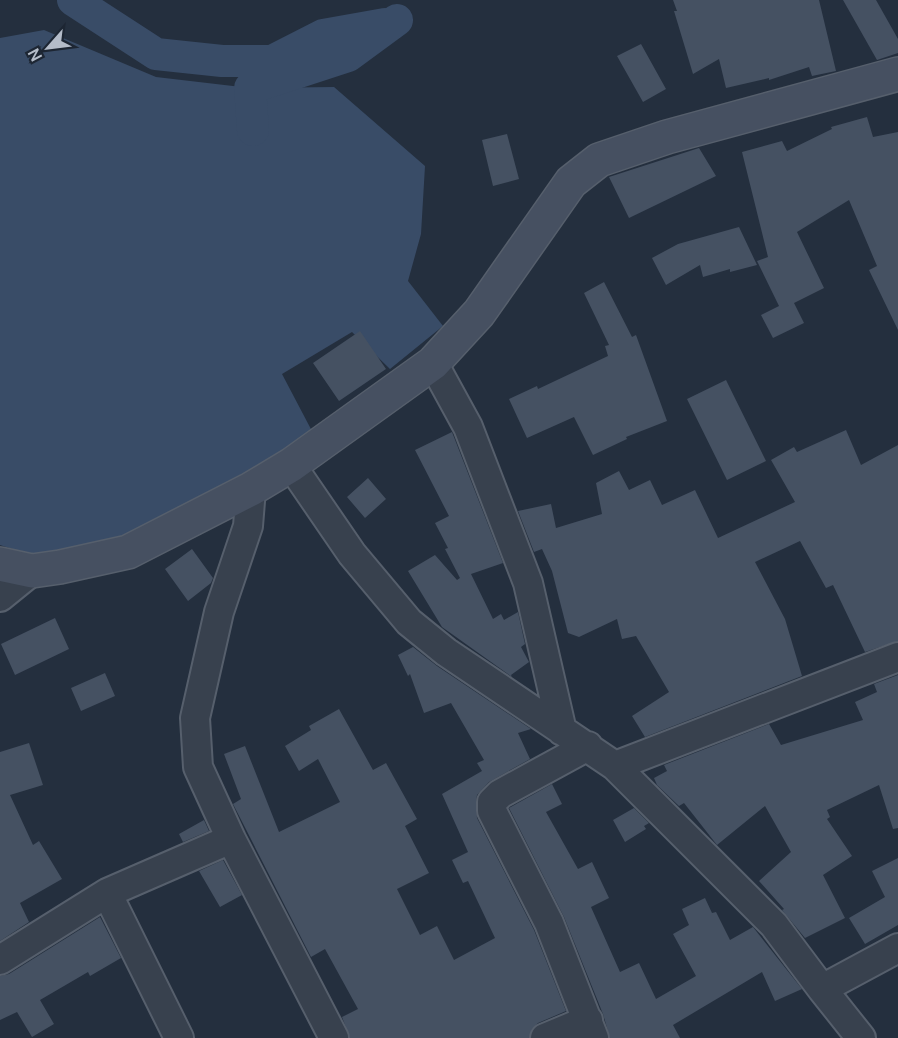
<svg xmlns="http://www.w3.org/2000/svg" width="898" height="1038" viewBox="0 0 898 1038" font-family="Manrope,sans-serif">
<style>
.water{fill:#394c67}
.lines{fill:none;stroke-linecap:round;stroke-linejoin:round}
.canal{stroke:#394c67;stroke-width:32}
.building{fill:#455162}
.minor-casing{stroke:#565f6c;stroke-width:32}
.secondary-casing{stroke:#565f6c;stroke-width:36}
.minor{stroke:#38414e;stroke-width:28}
.secondary{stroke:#465061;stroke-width:33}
</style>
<rect width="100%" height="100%" fill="#242f3e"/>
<!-- water -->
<path class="water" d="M44,30L156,77L250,88L334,87L425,166L421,234L408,281L443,326L390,369L352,332L282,374L313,433L206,498L101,545L31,555L0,545V38Z"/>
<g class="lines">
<!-- canal -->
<path class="canal" d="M73,0L156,54L222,61H272L323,35L385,24
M253,130L250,88L348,56L397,20"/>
</g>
<!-- building -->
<path class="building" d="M673,0H819L836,71L812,76L809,67L769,80V78L726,88L719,59L693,74L674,11H677Z
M843,0H876L898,39V53L877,60Z
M641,44L666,89L643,102L617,56Z
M867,117L873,137L898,132V330L869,270L877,266L849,200L797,232L824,288L794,303L804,323L773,338L761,315L779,306L757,261L768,257L742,152L782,141L787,151L832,129L831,127Z
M507,134L519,179L493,186L482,140Z
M699,148L716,176L629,218L609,177Z
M739,227L757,265L730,272V269L703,277L700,265L666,285L652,258L678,244Z
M604,282L632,337L636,335L667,421L626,437L627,439L593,455L574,417L527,438L509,399L537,386L538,389L608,356L605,346L609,345L584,293Z
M360,331L386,369L339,401L313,363Z
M726,380L766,461L727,480L687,399Z
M846,430L861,465L898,445V641L865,652L833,585L826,588L800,541L755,562L785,619L802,676L645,737L632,716L669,692L636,636L622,639L617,619L579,637L568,633L552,571L542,549L534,552L518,511L551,504L556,528L602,514L596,483L619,471L629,490L650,480L662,505L695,490L718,538L795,502L771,460L794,447L797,452Z
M452,432L503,563L471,574L493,619L501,614L504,620L518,612L525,644L521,647L529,662L511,675L512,677L442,627L408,571L435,555L457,580L460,578L445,549L448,548L435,523L449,516L415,450Z
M368,478L386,499L365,518L347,497Z
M192,549L213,578L211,583L188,601L165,569Z
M55,618L69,649L15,675L1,644Z
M413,647L437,666L531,729L518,733L530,759L489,782L477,795L476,802L477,818L534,930L566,1011L538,1023L532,1029L529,1038H350L342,1017L358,1009L325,949L311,957L233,804L241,799L224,754L245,746L279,832L340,802L318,759L299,771L285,746L311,730L309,726L339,709L373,770L386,763L417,819L405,826L429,873L397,889L420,935L437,926L454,960L495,938L468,881L463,883L452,860L468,852L442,794L482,771L477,763L484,760L451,703L424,713L410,674L408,676L398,655Z
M105,673L115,696L81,711L71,688Z
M898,675V828L893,829L879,785L827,810L830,817L827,819L852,856L823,875L845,918L805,938L782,910L784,909L759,881L791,852L765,806L717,845L684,803L679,806L657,785L654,778L667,771L664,765L769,724L781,745L863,720L855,702L877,692L874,684Z
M29,743L43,785L10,795L33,845L39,841L62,879L20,903L29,922L0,941V752Z
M552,784L562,804L546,812L578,869L592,862L609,898L591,907L620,972L639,963L656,999L696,976L673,934L689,925L682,909L705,898L712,913L716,912L730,940L753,927L802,989L775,1001L762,972L673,1025L680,1038H610L603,1014L564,917L509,808Z
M634,808L649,823L644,826L646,829L625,842L613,820Z
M204,820L209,831L183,842L179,834Z
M898,858V925L865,944L849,918L885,897L872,871Z
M223,860L242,895L220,907L199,871Z
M100,917L121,958L90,976L88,972L40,1000L54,1024L32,1037L17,1012L0,1020V976L9,974Z"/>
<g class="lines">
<!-- minor casing -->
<g class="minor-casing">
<path id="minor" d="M433,363L468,427L528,583L562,731
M291,465L352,554L409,622L446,652L615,766L898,657
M0,597L32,571
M588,746L500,794L492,802V811L549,923L594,1038
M615,766L774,925L822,989L861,1038
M231,839L334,1038
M0,960L107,893
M822,989L898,948
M179,1038L107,893L231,839L198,767L195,718L219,612L248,526L251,489
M545,1038L588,1020"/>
</g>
<!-- secondary casing -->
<g class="secondary-casing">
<path id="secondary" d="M0,564L32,571L60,567L128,552L251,489L291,465L433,363L479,313L571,182L599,160L667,137L898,74"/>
</g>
<!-- minor -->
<use href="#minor" class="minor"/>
<!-- secondary -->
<use href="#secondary" class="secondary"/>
</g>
<!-- north arrow -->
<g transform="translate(48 48) rotate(242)" stroke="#1d2633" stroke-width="4.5" paint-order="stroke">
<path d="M0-4.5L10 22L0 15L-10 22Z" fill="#b4bcc9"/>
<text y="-9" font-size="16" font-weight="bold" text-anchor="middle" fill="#b4bcc9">N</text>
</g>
</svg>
